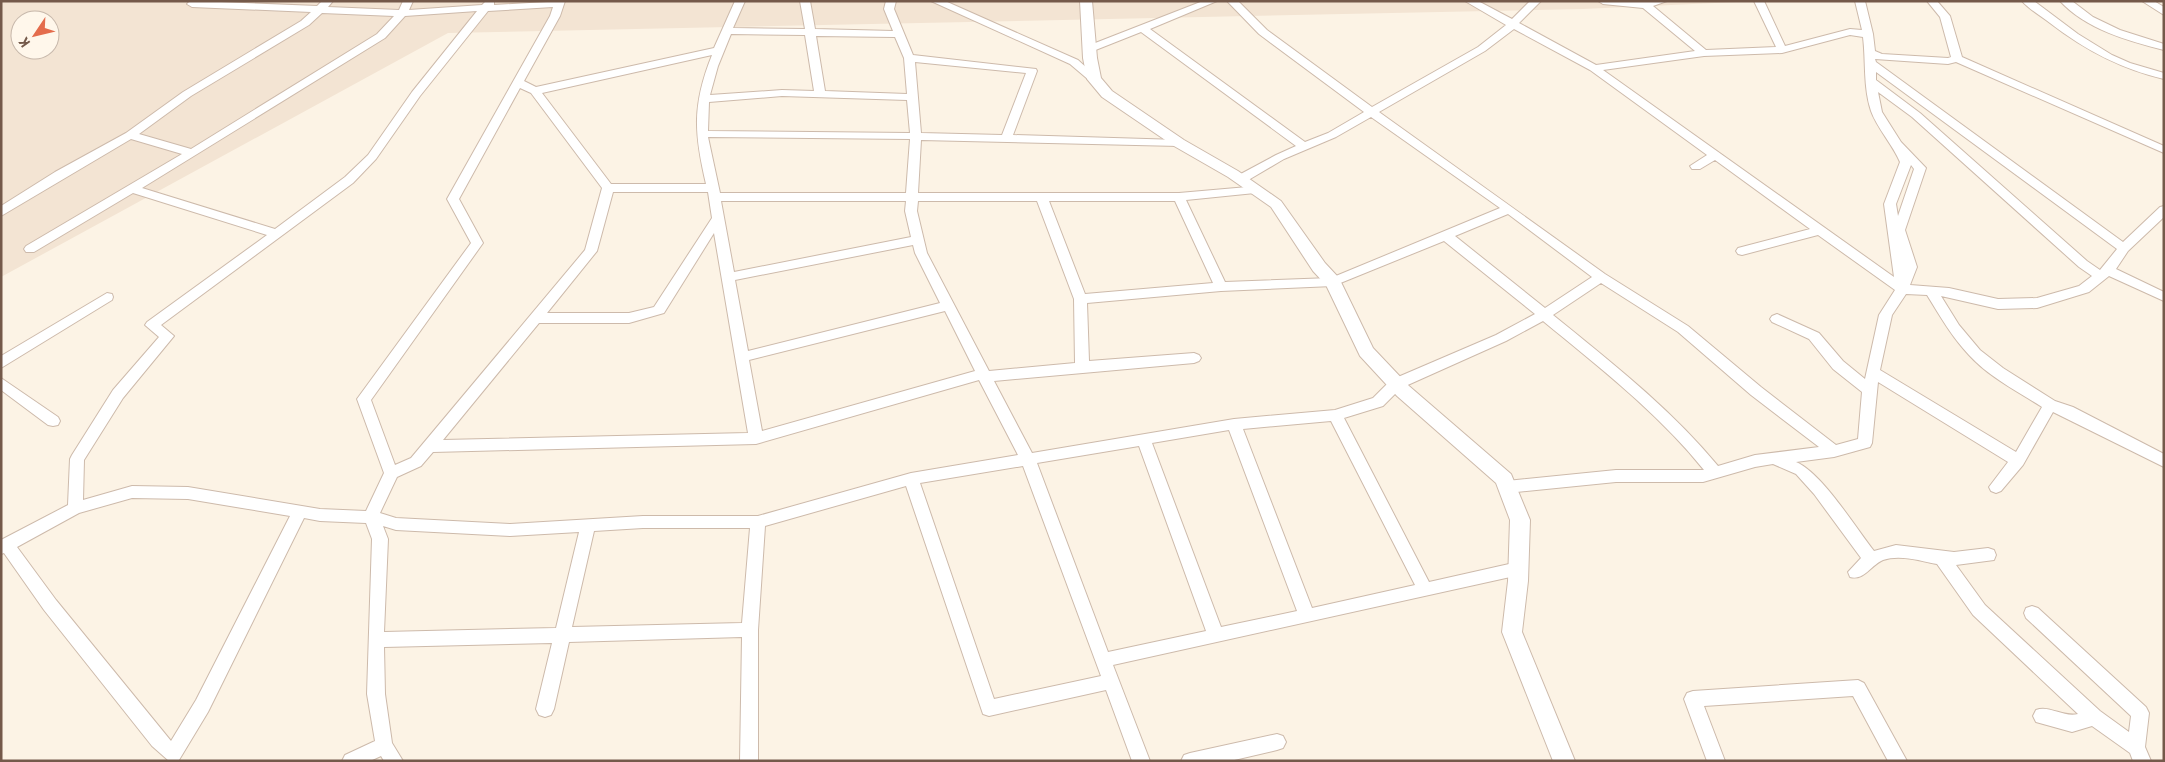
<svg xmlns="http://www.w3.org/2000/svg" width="2165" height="762" viewBox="0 0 2165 762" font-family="'Roboto Condensed',sans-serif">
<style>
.residential{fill:#f3e4d3;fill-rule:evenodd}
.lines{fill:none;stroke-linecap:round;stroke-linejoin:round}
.minor-casing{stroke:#cdbaab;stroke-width:2}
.tertiary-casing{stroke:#cdbaab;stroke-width:2}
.minor{fill:#fff;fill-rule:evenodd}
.tertiary{fill:#fff;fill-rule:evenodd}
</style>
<rect width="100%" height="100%" fill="#fcf3e5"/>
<!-- residential -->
<path class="residential" d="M1,1H1759L1583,9L448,33L1,277ZM20,20H50V50H20Z"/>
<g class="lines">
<!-- minor casing -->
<g class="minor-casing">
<path id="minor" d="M197,1L317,6L322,1H333L328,7L399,10L403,1H413L409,10L482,5L486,1H494V5L565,1L560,16L524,81L536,87L714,48L735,1H745L733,28L805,29L800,1H810L815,29L893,31L884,9L886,1H896L894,9L913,55L1036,69L1037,71L1013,135L1179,140L1185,143L1179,146L921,140L918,193H1179L1259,186L1261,189L1259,192L1255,193L1186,200L1225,282L1331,278L1500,208L1371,117L1336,137L1284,159L1245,182H1237L1235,179L1237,176L1276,155L1296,146L1141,32L1093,51H1085V47L1203,1H1217L1150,29L1305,142L1328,133L1364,112L1259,34L1227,1H1238L1267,30L1372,107L1478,47L1506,25L1465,1H1478L1512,19L1530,1H1541L1519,23L1596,65L1695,51L1643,8L1603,4L1598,1H1667L1653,6L1706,50L1776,47L1754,1H1764L1785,46L1850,29L1862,30L1855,1H1865L1873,34L1875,51L1882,54L1948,58L1951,57L1940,17L1927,1H1937L1950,16L1962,57L2164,146V153L1956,62L1948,64L1875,59L1876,62L2123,242L2160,207L2164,206V217L2128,251L2116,269L2164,292V301L2109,276L2089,292L2037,308L1998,309L1941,296L1959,325L1980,350L2003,368L2055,401L2073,407L2164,454V467L2053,412L2023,465L2001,491L1996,493L1991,491L1989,487L2008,462L1878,382L1872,443L1870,447L1834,457L1796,462C1822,473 1855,527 1874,551L1896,545L1954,552L1988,548L1994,550L1996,555L1994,560L1956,565L1985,605L2100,711L2129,732L2131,716L2026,618L2024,613L2026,608L2032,606L2038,608L2146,707L2149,713L2145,747L2151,761H2133L2130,753L2092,726L2072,732L2036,722L2033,716L2036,710C2050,705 2064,718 2078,714L1973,615L1937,564C1921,561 1900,554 1883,560C1871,565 1864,581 1850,577L1848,572L1861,558L1814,494L1796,474L1773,464L1755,467L1703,482H1616L1507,493L1502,491L1500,487L1502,483L1507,481L1616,470H1704C1658,413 1599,367 1543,321L1506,341L1401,388L1383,406L1344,418L1429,582L1518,562L1524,564L1526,569L1524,574L1113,665L1150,761H1132L1106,690L989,716L983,714L906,486L765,526L758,630V761H740L742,637L569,642L554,709L551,715L545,717L539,715L536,709L552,643L384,647L385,694L392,743L403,761H384L381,756L370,761H342L345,755L375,741L367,694L372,539L366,523L320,521L304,518L208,712L179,760L169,761L152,746L44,610L4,553L1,554V540L68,505L70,459L72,455L113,390L159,337L145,325L147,322L267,235L133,193L34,252H26L24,249L26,246L182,154L131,139L1,216V206L55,172L126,133L183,92L301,21L311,12L192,7L187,4L189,2ZM553,7L550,16L447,199L471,243L357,399L384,473L366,511L320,509L188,487L132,486L83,500L84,460L123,398L174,336L161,325L353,183L376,159L420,96L488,11ZM477,11L412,92L368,155L345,177L275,229L142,188L385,38L405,16ZM322,13L394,16L377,34L191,149L139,134L191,96L309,25ZM1514,29L1590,70L1707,155L1690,166L1692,169H1700L1715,160L1810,229L1738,248L1736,251L1738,254L1742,255L1818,235L1895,290L1879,315L1865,379L1843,361L1819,333L1777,314L1772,316L1770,319L1772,322L1809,339L1833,369L1862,392L1858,439L1836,445L1761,387L1688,326L1605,274L1379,112L1485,51ZM731,34L805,35L814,91L782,90L710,95L718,66ZM1850,35L1863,37C1866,61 1863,87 1871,111C1877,128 1893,145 1900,162L1884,204L1894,277L1603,70L1704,56L1782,53ZM816,36L895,37L904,58L907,94L825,91ZM712,55C692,105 694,133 706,184H611L542,93ZM915,62L1026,73L1002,135L921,133ZM1876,72L2117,249L2100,270L2087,261L1920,113L1876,80ZM520,88L531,93L602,188L585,250L411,458L395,465L371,400L483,243L459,199ZM1878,92L1912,117L2079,267L2092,276L2079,286L2037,298L1998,299L1949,288L1910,285L1917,267L1905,230L1926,168L1901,142L1882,112ZM782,96L907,100L910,133L708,131L709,102ZM708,137L910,139L906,193H720ZM1911,165L1914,169L1898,216L1896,204ZM613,192H708L712,218L654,307L629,313H547L597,251ZM721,201H906L905,211L911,237L734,272ZM918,201H1037L1074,299L1075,363L989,371L927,253L917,211ZM1049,201H1175L1213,283L1085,294ZM1508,214L1592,277L1545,308L1455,236ZM714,233L748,433L443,440L539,323H629L664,313ZM1444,241L1535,314L1496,335L1391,380L1373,398L1335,410L1234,419L1032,453L994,381L1194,363L1199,361L1201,358L1199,355L1194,353L1089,361L1087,303L1221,291L1333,286ZM913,245L915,253L940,303L748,351L735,280ZM1601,283L1678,332L1751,395L1819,447L1755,455L1718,466C1670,408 1611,362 1553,315ZM1906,294L1927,295C1940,316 1952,337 1969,355C1989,377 2017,391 2042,407L2016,452L1880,370L1892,315ZM945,311L975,371L762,431L749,360ZM979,380L1018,455L911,473L758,516H643L510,524L396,518L380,513L397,477L421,466L433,452L756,444ZM1331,421L1415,585L1312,608L1243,429ZM1229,430L1297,611L1221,627L1152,443ZM1139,446L1206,631L1108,652L1037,463ZM1023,466L1101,676L994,699L920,483ZM132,498L188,499L290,516L196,700L171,741L56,600L17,547L79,513ZM383,526L396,530L510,536L579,532L556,628L384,632L388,539ZM643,528H750L742,623L572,627L594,531Z
M931,1H945L1078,60L1099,79L1094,82L1090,81L1070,64Z
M2022,1H2034L2078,34L2112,55L2130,63L2164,73V79C2121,69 2085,50 2050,23C2041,16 2030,10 2022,1Z
M2060,1H2072L2093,17L2120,30L2164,44V50C2128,41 2086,29 2060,1Z
M2142,1H2154L2164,7V15Z
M107,293L112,294L113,297L112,300L1,368V356Z
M1,378L58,417L60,421L58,425L53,426L48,425L1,390Z
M1858,680L1864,683L1907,761H1888L1853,696L1704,706L1725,761H1707L1684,699L1687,693L1693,691Z
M1277,734L1283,736L1286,742L1283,748L1277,750L1230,761H1181L1184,755L1190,753Z"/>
</g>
<!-- tertiary casing -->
<g class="tertiary-casing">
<path id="tertiary" d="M1080,1H1092L1097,58L1101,78L1112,91L1184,140L1238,171L1281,201L1325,263L1339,278L1373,348L1409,386L1511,474L1530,520L1528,581L1522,632L1575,761H1553L1502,632L1508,581L1510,520L1496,483L1397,396L1360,356L1326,285L1313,271L1271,207L1228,177L1174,146L1102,97L1087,79L1083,58Z"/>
</g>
<!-- minor -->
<use href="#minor" class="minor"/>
<!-- tertiary -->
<use href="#tertiary" class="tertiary"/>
</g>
<!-- border -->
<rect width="2165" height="762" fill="none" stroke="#74594a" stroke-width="5"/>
<!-- north arrow -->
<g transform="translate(35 35) rotate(235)"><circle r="24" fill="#fff7eb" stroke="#c7b8ab"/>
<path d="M0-4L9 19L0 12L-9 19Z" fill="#e46c4c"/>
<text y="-8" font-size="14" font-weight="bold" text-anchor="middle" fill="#74594a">K</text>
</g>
</svg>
